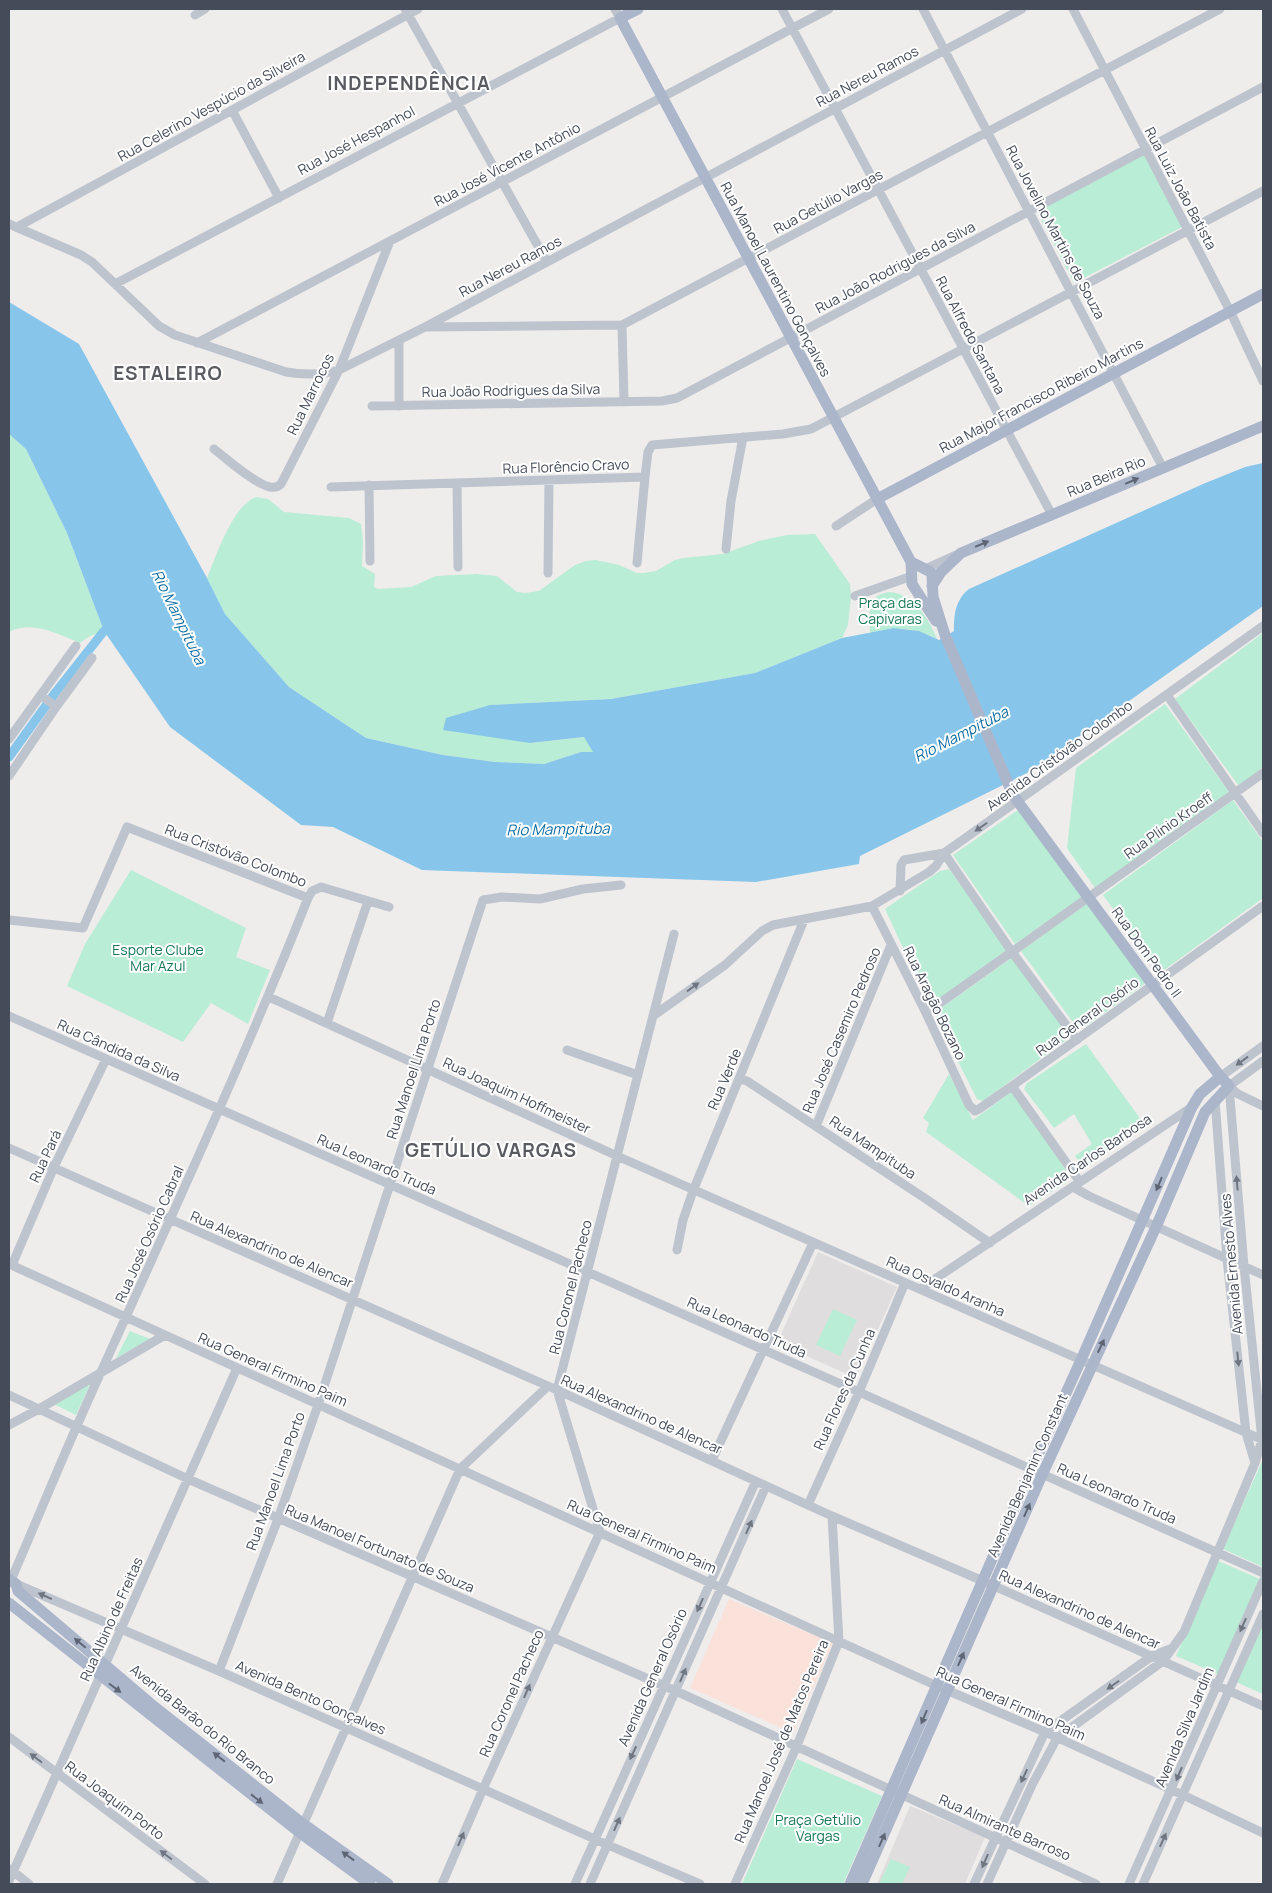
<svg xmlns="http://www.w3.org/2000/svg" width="1272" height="1893" viewBox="0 0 1272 1893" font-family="Manrope,sans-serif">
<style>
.education{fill:#e0ddde}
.medical{fill:#fae2db}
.green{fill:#b9edd5}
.water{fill:#87c6ea}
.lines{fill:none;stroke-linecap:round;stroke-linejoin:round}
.canal{stroke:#87c6ea;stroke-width:9}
.minor{stroke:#bdc4ce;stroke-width:9}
.major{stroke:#abb6cb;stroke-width:11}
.oneway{fill:#5e6676}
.oneway2{fill:#6f7682}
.labels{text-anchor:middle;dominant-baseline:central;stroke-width:4;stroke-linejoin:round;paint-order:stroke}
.street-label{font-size:14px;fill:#454c59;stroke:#fff}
.park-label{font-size:14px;fill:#177857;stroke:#fff}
.water-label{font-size:15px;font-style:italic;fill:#0e6da3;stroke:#fff}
.district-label{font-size:19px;font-weight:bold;letter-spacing:1px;fill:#595b61;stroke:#fff}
</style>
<rect width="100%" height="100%" fill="#efecec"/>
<!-- education -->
<path class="education" d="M818,1252L897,1287L856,1378L777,1343Z
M910,1806L985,1837L965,1884H877Z"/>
<!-- medical -->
<path class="medical" d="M729,1599L833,1643L793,1733L690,1688Z"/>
<!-- green -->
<path class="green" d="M1145,153L1184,226L1074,283L1036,210Z
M9,434L26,449L67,533L104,631L90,636L80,643C57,634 33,620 9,632Z
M256,497L268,499L284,512L349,518L361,524L363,541L362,566L375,574L374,587L378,589L411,587L436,576L476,574L497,576L517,592L525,593L539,591L575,565L586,561L596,560L619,565L637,573H644L656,571L675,560L683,558L723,554L759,541L787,535L815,534L850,584L851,597L848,625L842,638L755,673L611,699L490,705L530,743L585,737L594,752H581L544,764L495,762L443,755L366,738L289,687L225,614L207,578C216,556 233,505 256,497Z
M891,592C916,596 928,618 937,639C910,626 899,627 870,633C870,612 865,594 891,592Z
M1263,633V767L1239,786L1175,699Z
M1165,704L1229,792L1095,888L1067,848L1076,768Z
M1233,800L1263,842V898L1160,973L1103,895Z
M1021,808L1083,897L1015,944L953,855Z
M949,869L1008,949L934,1003L927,999L885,909L940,871Z
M131,870L246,928L236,957L270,970L248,1024L211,1003L183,1042L67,986L85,944Z
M1088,903L1147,982L1085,1027L1075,1025L1021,951Z
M1013,957L1070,1037L983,1101L977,1099L936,1018L937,1011Z
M1086,1044L1142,1121L1124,1140L1084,1168L1075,1156L1092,1144L1074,1114L1054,1128L1024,1089L1027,1083Z
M949,1074L973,1120L1010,1093L1017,1094L1066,1171L1068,1179L1064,1184L1029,1206L926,1132L929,1123L923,1118Z
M833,1309L857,1320L840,1356L816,1345Z
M130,1331L150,1339L116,1358Z
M90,1384L76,1415L54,1404Z
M1263,1459V1567L1223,1549Z
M1218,1561L1260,1579L1218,1674L1176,1656Z
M1263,1618V1694L1236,1682Z
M797,1759L882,1796L843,1884H742Z
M891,1859L910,1867L902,1884H879Z"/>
<!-- water -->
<path class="water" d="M9,302L79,344L207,578L225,614L289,687L366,738L443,755L495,762L544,764L581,752H593L584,737L530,743L443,730L446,718L490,705L611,699L755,673L842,638L894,628L919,631L939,640L954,631C954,615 955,600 969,589L1203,484L1245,467L1263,463V606L1029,772L860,856L859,864L756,882L422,870L333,827L301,825L170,727L104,631L67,533L26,449L9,434Z"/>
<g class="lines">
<!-- canal -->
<path class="canal" d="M9,757L55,693L104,631"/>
<!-- minor -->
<path class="minor" d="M405,9L547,262
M782,9L1052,515
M923,9L1163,468
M1073,9L1230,311L1263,381
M195,15L205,9
M232,110L279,198
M9,224L81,255L92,262L159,326L175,335L286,372C304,375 322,375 339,370L425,327L1022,9
M17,227L418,9
M115,284L620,18L615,9
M622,325L624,402
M426,327L622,325L1220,9
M399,341V406
M197,343L829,9
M372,406L662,401L677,398L1263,87
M214,449C227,459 255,484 270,487C275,488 278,487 281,484L339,370L390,241
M457,483L458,567
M369,485L370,561
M331,487L645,477L648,452L652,445L783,434L811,429L1263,191
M836,526L877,499
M726,549L731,501L743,437
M637,563L645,477
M925,569L956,555
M548,573L549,481
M855,596L912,576
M41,695L56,707
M1167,695L1263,833
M9,739L76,646
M9,776L56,707L92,658
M944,853L1012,952L1077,1040
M900,891L901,865L904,860L944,853
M872,906L926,1013L969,1105L975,1111L979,1109L1012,1086L1263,906
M9,920L83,928L127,827L308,898L312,891L321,887L389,907
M269,997L626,1160L1263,1440
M926,1013L1263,773
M9,1016L859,1392L1263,1573
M653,1016L725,965L762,931L773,925L872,906L929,872L936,866L944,853L957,844L1263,626
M327,1023L368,901
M567,1050L638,1075
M1220,1077L1263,1046
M739,1079L747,1081L926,1199L990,1243
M1012,1086L1080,1182
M1229,1086L1263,1061
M1229,1086L1238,1094L1263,1106
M1215,1100L1227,1259L1246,1433L1255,1463
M816,1126L891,945
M9,1148L557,1390L832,1516L983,1581L1263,1706
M1073,1187L1089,1196L1263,1275
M677,1250L683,1220L693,1191L804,920
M9,1264L937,1686L1045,1732L1183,1795L1263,1833
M12,1265L54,1167L106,1059
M920,1289L1192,1107
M9,1395L188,1479L676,1691L1096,1884
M9,1425L39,1409L165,1335
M712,1460L813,1243
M808,1505L859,1392L905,1283
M11,1580C41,1511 69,1441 101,1372C172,1215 244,1059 308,898
M16,1584L219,1671L608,1845L700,1884
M219,1671L278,1519L318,1405L483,900L502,897L540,899L583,889L621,885
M9,1737L205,1884
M10,1869L29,1884
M9,1881L237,1368
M277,1884L460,1469L548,1386
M442,1884L483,1789L600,1532L557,1390L674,934
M575,1884L756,1481
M590,1884L766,1486
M735,1884L796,1748L839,1641L832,1516
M974,1884L1045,1732L1152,1656L1170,1649
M987,1884L1032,1785L1057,1738L1163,1661L1184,1632L1255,1463L1262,1440L1244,1266L1229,1086
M1129,1884L1263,1581
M1143,1884L1263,1614"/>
<!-- major -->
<path class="major" d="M638,9L620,18L911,562L912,584L936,621
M877,499L1263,294
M932,586L941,572L961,553L1263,426
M9,1579L16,1584L18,1591L151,1704L302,1823L388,1884
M9,1603L299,1832L370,1884
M850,1884L1031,1470L1081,1360L1192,1107L1200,1094L1220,1077
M862,1884L1042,1475L1156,1227L1205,1112L1229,1086L1219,1075L1013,795L945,635L933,597L932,574L929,571L911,562"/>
</g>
<!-- one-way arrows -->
<defs><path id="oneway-solid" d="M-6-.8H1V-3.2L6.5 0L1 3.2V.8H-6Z" transform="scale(1.25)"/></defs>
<g class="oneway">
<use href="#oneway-solid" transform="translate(1132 481) rotate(-23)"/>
<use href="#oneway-solid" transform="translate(982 544) rotate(-23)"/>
<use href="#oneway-solid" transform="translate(1159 1184) rotate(113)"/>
<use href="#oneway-solid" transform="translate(1101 1346) rotate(-65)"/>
<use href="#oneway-solid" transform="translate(1027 1510) rotate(-66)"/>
<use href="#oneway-solid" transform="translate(80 1643) rotate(-140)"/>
<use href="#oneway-solid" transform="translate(961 1659) rotate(-66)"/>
<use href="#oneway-solid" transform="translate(115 1688) rotate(37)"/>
<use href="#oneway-solid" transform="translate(924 1717) rotate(113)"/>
<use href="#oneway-solid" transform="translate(219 1757) rotate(-142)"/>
<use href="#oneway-solid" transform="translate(257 1799) rotate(38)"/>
<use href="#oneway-solid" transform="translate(882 1840) rotate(-66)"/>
<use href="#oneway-solid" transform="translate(348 1856) rotate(-144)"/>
</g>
<g class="oneway2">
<use href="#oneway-solid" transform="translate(981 827) rotate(145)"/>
<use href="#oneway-solid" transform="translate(693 987) rotate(-36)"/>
<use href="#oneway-solid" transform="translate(1242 1061) rotate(144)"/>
<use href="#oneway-solid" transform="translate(1237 1183) rotate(-95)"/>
<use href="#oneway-solid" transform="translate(1238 1359) rotate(84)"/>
<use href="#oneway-solid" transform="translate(749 1527) rotate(-66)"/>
<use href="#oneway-solid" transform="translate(45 1596) rotate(-156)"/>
<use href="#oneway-solid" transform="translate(700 1605) rotate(114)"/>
<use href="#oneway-solid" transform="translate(1243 1625) rotate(114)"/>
<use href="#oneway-solid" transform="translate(683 1675) rotate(-66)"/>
<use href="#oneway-solid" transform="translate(1113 1685) rotate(145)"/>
<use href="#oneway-solid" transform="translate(527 1691) rotate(-66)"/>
<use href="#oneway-solid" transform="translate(633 1753) rotate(115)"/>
<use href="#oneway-solid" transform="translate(36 1758) rotate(-143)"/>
<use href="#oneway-solid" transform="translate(1179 1774) rotate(113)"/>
<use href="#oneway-solid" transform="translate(1024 1776) rotate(115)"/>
<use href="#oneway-solid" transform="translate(617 1824) rotate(-66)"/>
<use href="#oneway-solid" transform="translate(461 1839) rotate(-67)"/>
<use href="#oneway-solid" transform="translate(1163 1840) rotate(-66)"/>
<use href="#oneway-solid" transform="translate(166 1855) rotate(-143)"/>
<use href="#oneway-solid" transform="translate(985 1861) rotate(114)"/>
</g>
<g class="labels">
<!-- street labels -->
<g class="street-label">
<text transform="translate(867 76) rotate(-28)">Rua Nereu Ramos</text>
<text transform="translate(211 106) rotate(-29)">Rua Celerino Vespúcio da Silveira</text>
<text transform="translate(356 140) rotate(-28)">Rua José Hespanhol</text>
<text transform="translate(507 164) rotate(-28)">Rua José Vicente Antônio</text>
<text transform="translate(1181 188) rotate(62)">Rua Luiz João Batista</text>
<text transform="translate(828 201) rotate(-28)">Rua Getúlio Vargas</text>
<text transform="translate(1056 232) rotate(62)">Rua Jovelino Martins de Souza</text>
<text transform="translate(510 266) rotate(-28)">Rua Nereu Ramos</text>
<text transform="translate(895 267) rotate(-28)">Rua João Rodrigues da Silva</text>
<text transform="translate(776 279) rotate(62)">Rua Manoel Laurentino Gonçalves</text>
<text transform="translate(971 335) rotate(62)">Rua Alfredo Santana</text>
<text transform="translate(511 390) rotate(-1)">Rua João Rodrigues da Silva</text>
<text transform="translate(310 394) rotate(-64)">Rua Marrocos</text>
<text transform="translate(1041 395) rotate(-28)">Rua Major Francisco Ribeiro Martins</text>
<text transform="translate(566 466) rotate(-2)">Rua Florêncio Cravo</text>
<text transform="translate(1106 476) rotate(-23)">Rua Beira Rio</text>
<text transform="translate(1059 755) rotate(-36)">Avenida Cristóvão Colombo</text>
<text transform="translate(1168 825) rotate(-35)">Rua Plínio Kroeff</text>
<text transform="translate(236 855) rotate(21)">Rua Cristóvão Colombo</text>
<text transform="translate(1147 952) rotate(54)">Rua Dom Pedro II</text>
<text transform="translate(935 1003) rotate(64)">Rua Aragão Bozano</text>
<text transform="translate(1087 1016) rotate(-36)">Rua General Osório</text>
<text transform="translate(841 1030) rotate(-67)">Rua José Casemiro Pedroso</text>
<text transform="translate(119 1050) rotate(24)">Rua Cândida da Silva</text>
<text transform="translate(413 1069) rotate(-72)">Rua Manoel Lima Porto</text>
<text transform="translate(724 1079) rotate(-67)">Rua Verde</text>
<text transform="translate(517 1095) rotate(25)">Rua Joaquim Hoffmeister</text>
<text transform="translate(873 1147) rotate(34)">Rua Mampituba</text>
<text transform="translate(45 1156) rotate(-65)">Rua Pará</text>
<text transform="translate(1087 1159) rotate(-34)">Avenida Carlos Barbosa</text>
<text transform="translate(377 1164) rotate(24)">Rua Leonardo Truda</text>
<text transform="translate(149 1234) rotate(-66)">Rua José Osório Cabral</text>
<text transform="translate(272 1249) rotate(23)">Rua Alexandrino de Alencar</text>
<text transform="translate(1231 1264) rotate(-95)">Avenida Ernesto Alves</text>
<text transform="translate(946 1286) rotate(24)">Rua Osvaldo Aranha</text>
<text transform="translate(570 1287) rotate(-76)">Rua Coronel Pacheco</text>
<text transform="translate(747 1327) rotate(24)">Rua Leonardo Truda</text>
<text transform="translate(273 1369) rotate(24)">Rua General Firmino Paim</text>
<text transform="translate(844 1389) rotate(-66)">Rua Flores da Cunha</text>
<text transform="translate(642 1414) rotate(24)">Rua Alexandrino de Alencar</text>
<text transform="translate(1027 1475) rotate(-66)">Avenida Benjamin Constant</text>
<text transform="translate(275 1481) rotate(-70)">Rua Manoel Lima Porto</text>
<text transform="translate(1117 1493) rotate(24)">Rua Leonardo Truda</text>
<text transform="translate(642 1536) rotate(24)">Rua General Firmino Paim</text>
<text transform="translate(380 1548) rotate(23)">Rua Manoel Fortunato de Souza</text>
<text transform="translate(1080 1609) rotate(24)">Rua Alexandrino de Alencar</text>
<text transform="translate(111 1619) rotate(-66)">Rua Albino de Freitas</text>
<text transform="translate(652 1677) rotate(-66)">Avenida General Osório</text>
<text transform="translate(511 1693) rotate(-66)">Rua Coronel Pacheco</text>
<text transform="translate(311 1697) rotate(24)">Avenida Bento Gonçalves</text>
<text transform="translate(1011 1703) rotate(24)">Rua General Firmino Paim</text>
<text transform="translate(203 1724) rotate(39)">Avenida Barão do Rio Branco</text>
<text transform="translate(1184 1727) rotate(-67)">Avenida Silva Jardim</text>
<text transform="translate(781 1741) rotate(-67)">Rua Manoel José de Matos Pereira</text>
<text transform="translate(115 1800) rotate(37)">Rua Joaquim Porto</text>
<text transform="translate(1005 1827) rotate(24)">Rua Almirante Barroso</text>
</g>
<!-- park labels -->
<g class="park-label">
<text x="890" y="602">Praça das<tspan x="890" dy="16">Capivaras</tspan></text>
<text x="158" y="949">Esporte Clube<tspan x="158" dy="16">Mar Azul</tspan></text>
<text x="818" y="1819">Praça Getúlio<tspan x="818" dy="16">Vargas</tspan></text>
</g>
<!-- water labels -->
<g class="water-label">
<text transform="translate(179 617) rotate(64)">Rio Mampituba</text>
<text transform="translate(961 734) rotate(-27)">Rio Mampituba</text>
<text transform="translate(558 829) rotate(-1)">Rio Mampituba</text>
</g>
<!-- district labels -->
<g class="district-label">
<text x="409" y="83">INDEPENDÊNCIA</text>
<text x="168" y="373">ESTALEIRO</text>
<text x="491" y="1150">GETÚLIO VARGAS</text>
</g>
</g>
<!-- border -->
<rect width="1272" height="1893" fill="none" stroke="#454c59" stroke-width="20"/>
</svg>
